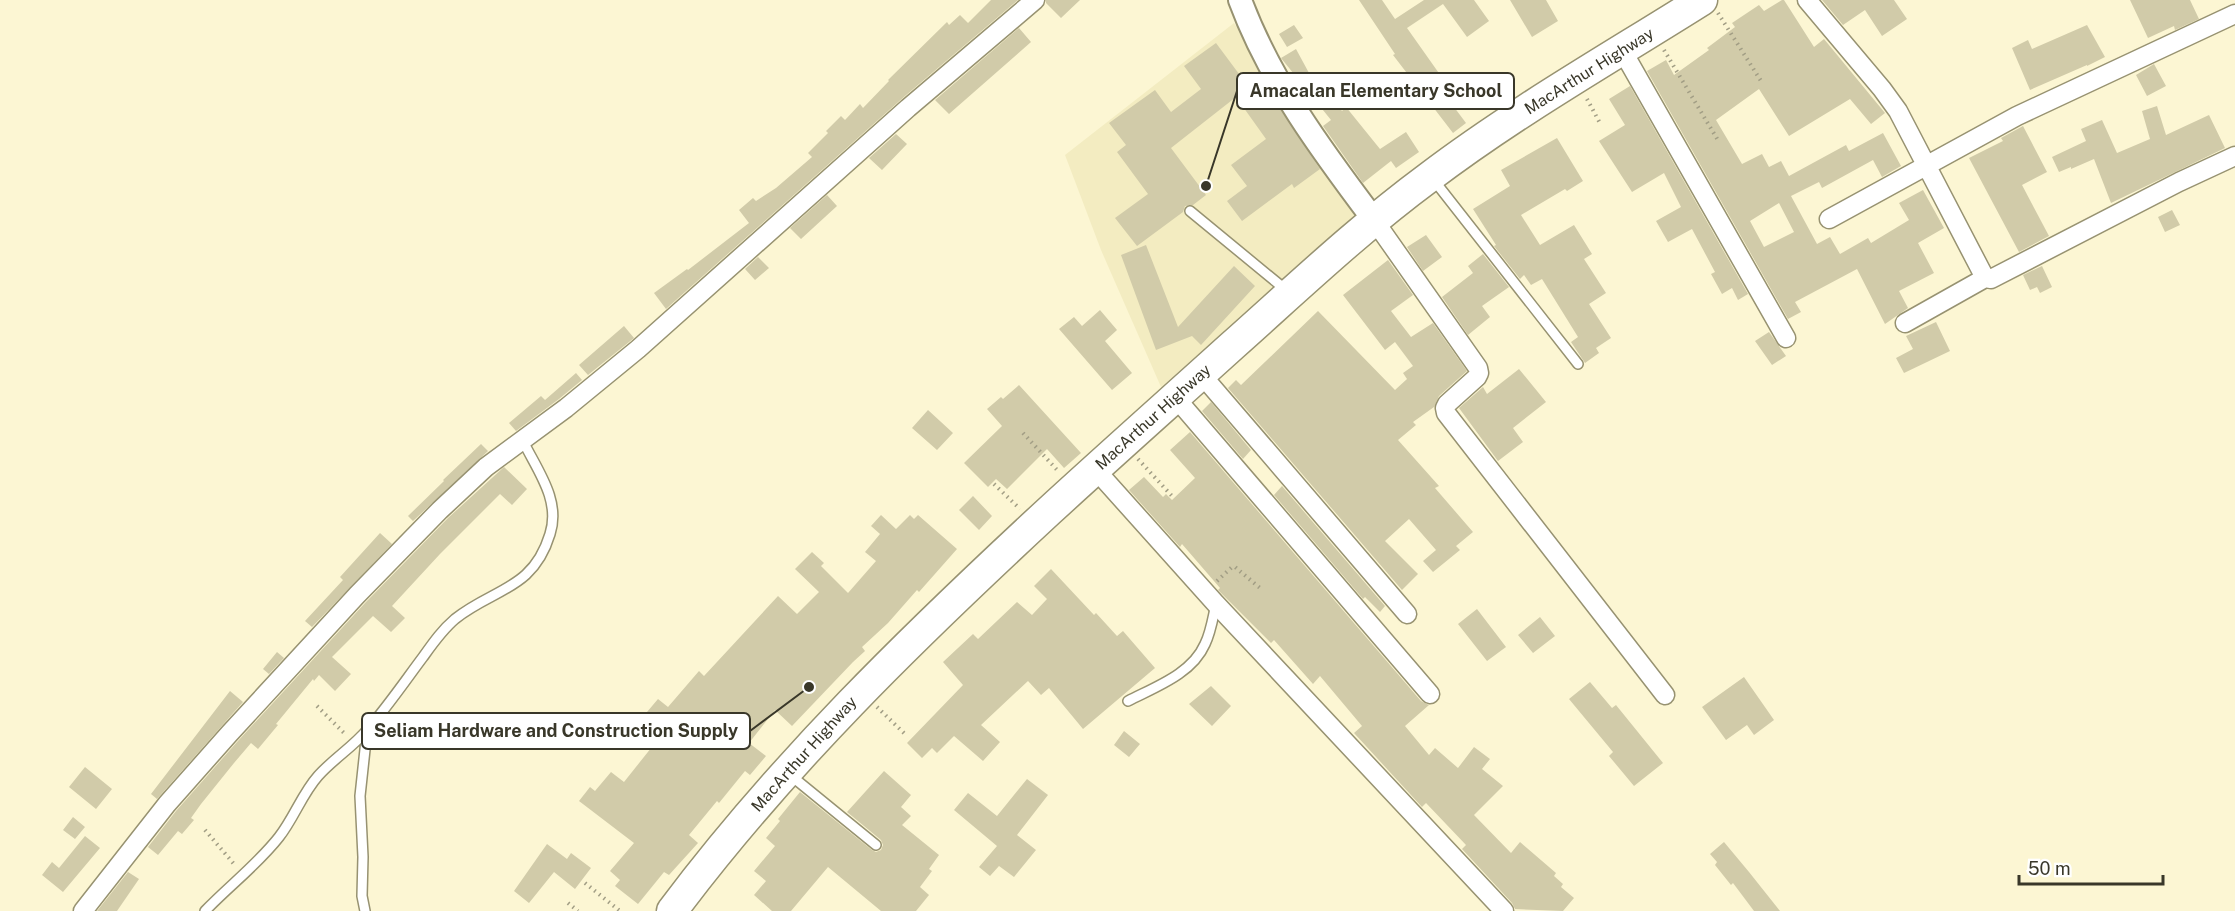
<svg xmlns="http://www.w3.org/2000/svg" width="2235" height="911" viewBox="0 0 2235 911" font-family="'Public Sans',sans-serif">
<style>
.built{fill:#f3ecc1}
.building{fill:#d1cba9;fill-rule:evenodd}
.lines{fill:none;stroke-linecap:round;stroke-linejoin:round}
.service-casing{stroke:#979271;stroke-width:12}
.minor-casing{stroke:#979271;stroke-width:21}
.tertiary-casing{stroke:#979271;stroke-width:26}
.trunk-casing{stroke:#979271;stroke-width:33}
.path{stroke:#a29e85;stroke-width:4;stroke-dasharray:1.5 4.5;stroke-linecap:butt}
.service{stroke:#fff;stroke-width:9}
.minor{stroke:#fff;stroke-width:18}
.tertiary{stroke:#fff;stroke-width:22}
.trunk{stroke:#fff;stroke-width:30}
.labels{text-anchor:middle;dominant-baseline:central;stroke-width:5;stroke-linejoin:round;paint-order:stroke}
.street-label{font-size:16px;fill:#393729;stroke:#fff}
.leader{fill:none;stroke:#393729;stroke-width:2}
.callout-dot{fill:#393729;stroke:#fff;stroke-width:2}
.callout{fill:#fff;stroke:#393729;stroke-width:2}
.callout-label{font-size:18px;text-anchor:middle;font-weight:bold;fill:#393729}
</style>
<rect width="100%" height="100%" fill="#fcf6d3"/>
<!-- built -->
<path class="built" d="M1234,23L1355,216L1161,387L1101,250L1065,155Z"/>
<!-- building -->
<path class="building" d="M991,0H1018L905,96L666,309L654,293L687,269L688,270L749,223L739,210L753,198L756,201L776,188L812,157L808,153L828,133L826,131L841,116L845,120L860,104L863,108L889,81L888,80L947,22L949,25L960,15L968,23Z
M1046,0H1080L1061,18L1046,3Z
M1359,0H1382L1395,19L1424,0H1474L1489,21L1467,37L1443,4L1407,28L1448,86L1442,91L1466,123L1453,133L1393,55L1395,54Z
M1510,0H1546L1558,21L1532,37Z
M1782,0H1784L1814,47L1824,39L1885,113L1871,124L1850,99L1789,136L1759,89L1716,120L1742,164L1762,154L1769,167L1781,161L1789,176L1846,145L1849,151L1883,133L1901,166L1882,177L1873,160L1822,188L1819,182L1791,196L1817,244L1830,237L1840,254L1868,238L1871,243L1909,220L1899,203L1923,190L1944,228L1918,243L1934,273L1899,291L1908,308L1885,324L1857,269L1795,302L1801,312L1788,319L1647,71L1666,60L1674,75L1709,50L1707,48L1735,27L1732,23L1759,5L1764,11ZM1779,203L1794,232L1764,247L1750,221Z
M1822,0H1894L1907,19L1882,36L1865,10L1843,25Z
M2130,0H2190L2199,19L2175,30L2174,26L2148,38Z
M1294,25L1303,38L1287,47L1279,34Z
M2087,25L2105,57L2087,66V65L2030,90L2012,48L2028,40L2032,49Z
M1019,28L1031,42L949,114L935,100Z
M1216,43L1245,82L1257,74L1320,169L1294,188L1292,184L1242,221L1227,201L1247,186L1231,165L1266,139L1236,97L1171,148L1206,195L1193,205L1185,206L1183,212L1137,246L1115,218L1148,194L1117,152L1126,145L1109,123L1155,90L1171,112L1201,89L1184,66Z
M1296,49L1309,73L1311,72L1342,111L1346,107L1380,149L1406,132L1419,152L1396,168L1391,161L1363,183L1323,126L1331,120L1281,58Z
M2154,64L2166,86L2147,96L2136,75Z
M1630,86L1748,294L1738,300L1732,288L1722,294L1711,274L1715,272L1692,229L1668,242L1656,221L1681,207L1664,173L1632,192L1599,141L1625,125L1609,99Z
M2157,106L2166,135L2209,115L2225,148L2111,203L2094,159L2071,169V167L2059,172L2052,157L2086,141L2081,129L2102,120L2117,153L2150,139L2142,111Z
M2023,126L2047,172L2022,185L2049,236L2019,252L1969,158L2003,141L2001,138Z
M896,134L907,144L882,170L869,158Z
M1557,138L1583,181L1567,191L1565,189L1521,215L1540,245L1574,225L1592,254L1584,259L1606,293L1589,304L1611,338L1596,348L1599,353L1585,363L1571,342L1578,337L1542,279L1531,285L1524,275L1520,279L1494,246L1496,245L1473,209L1510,186L1501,170Z
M827,195L837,206L801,239L790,228Z
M2172,210L2180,225L2165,232L2158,217Z
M1426,235L1442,257L1423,271L1407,247Z
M1146,245L1178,327L1234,266L1255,286L1201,345L1192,336L1156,350L1121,255Z
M1483,254L1509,287L1482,306L1490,317L1468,335L1442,297L1473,273L1468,266Z
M758,257L769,268L755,280L745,269Z
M1388,260L1413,295L1391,311L1411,337L1433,323L1467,371L1439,396L1434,407L1413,422L1416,425L1398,440L1439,486L1435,488L1473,532L1456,546L1460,550L1433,572L1423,561L1436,550L1409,519L1385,541L1418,574L1402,590L1228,388L1236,380L1241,385L1318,311L1395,390L1407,379L1403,373L1413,366L1395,342L1385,350L1343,295Z
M2042,266L2052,287L2040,293L2037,287L2030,290L2023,275Z
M1100,310L1117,330L1105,341L1132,373L1112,390L1059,329L1074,317L1082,326Z
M1936,322L1950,351L1904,373L1896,358L1913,349L1906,336Z
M624,326L634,338L588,375L579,365Z
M1769,332L1786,356L1772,365L1755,341Z
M1519,369L1546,402L1513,428L1523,442L1498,461L1459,408L1483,387L1487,394Z
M576,373L582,380L559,399L516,431L509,423L541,396L545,400Z
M1019,385L1081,453L1064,468L1047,449L1007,489L996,479L988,487L964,463L1002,426L987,409L1001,397L1003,399Z
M1211,402L1251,450L1243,459L1202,411Z
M928,410L953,433L937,450L912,428Z
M1190,432L1421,701L1429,705L1405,726L1429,755L1435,748L1458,768L1474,747L1490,759L1482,769L1503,786L1474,815L1511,853L1520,842L1556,873L1554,876L1563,884L1561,887L1574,898L1563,911L1515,909L1512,903L1462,849L1466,845L1426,803L1422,807L1354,733L1362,726L1320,676L1313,684L1274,640L1271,643L1218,590L1220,588L1182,544L1180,547L1129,490L1144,477L1163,497L1166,494L1172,500L1195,478L1170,450Z
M481,444L488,451L413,521L408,516L444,481L443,480Z
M504,467L527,489L512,505L500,494L440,554L392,606L405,618L391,632L373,616L332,657L351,674L335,691L319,675L314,681L313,679L276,724L278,725L258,749L251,743L234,763L201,804L191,818L194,820L182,834L178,831L158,855L148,847L176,811L237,742L365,603L448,518Z
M1282,486L1385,606L1380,612L1365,597L1363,599L1274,495Z
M973,496L992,516L979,530L959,510Z
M881,515L896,529L910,515L914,519L918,515L957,549L919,592L917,590L888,623L862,647L865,651L853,662L792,726L775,710L749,743L766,756L750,775L745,771L719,803L717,801L689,835L698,843L669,875L664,872L638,904L615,886L620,880L610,871L634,843L579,801L590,787L595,791L611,772L624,782L667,728L647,712L658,699L668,707L699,671L704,676L778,596L797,614L819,592L795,569L812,552L824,563L821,566L848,593L876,561L865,552L880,534L871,526Z
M380,533L392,544L312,627L305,621L343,580L340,577Z
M1051,569L1094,615L1096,613L1117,636L1123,631L1155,668L1083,729L1049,688L1041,695L1028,681L981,725L1000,742L983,761L954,736L937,753L932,748L922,758L907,743L963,685L943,662L973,634L978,639L1017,602L1032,615L1047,599L1034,586Z
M1477,609L1506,647L1487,661L1458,624Z
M1540,617L1555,636L1533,653L1518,635Z
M277,652L284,658L269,674L263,669Z
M1744,677L1774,720L1754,735L1747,725L1726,740L1702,707Z
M1590,682L1612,708L1616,705L1663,763L1634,786L1609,756L1613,752L1569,699Z
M1211,686L1231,706L1212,726L1189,704Z
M230,691L243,702L157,799L151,794Z
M1124,731L1140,744L1129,757L1114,745Z
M85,767L112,789L96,809L69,787Z
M884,771L911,795L901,807L911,816L902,825L939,855L929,869L932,871L920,887L929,895L916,911H881L828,867L791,911H772L754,895L766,881L754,871L775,846L766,838L780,821L778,819L800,792L872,850L876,852L881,850L883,845L881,840L847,812Z
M1027,779L1048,795L1017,835L1036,850L1014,877L999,866L990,876L979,867L997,846L954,810L968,793L997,816Z
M73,817L85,827L75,839L63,830Z
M85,836L100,848L63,892L42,875L52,862L59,868Z
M1724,842L1749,872L1780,911H1754L1733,883L1731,885L1715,865L1717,862L1710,854Z
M547,844L567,859L571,853L591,868L575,889L554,872L529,903L514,891Z
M128,872L139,879L117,911H97Z"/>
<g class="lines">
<!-- service casing -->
<g class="service-casing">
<path id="service" d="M1433,179L1578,364
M1190,211L1286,290
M1128,701C1155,687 1192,674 1205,644C1211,632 1213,617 1216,604
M789,774L876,845
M205,911C229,886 258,864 279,837C294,818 302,794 318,776C333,759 353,747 368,729C388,706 405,681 423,657C433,643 442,630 455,619C494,588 533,590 550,534C561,500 537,470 523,441
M365,911L362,896L363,857L360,796L367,731"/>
</g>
<!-- minor casing -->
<g class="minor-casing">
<path id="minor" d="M1807,0L1882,89L1898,111L1985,278L1991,279L2179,182L2235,156
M1622,50L1786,338
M1829,219L2017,116L2235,14
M1374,220L1478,368L1479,373L1477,377L1447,404L1445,408L1446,413L1665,695
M1905,323L1985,278
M1201,374L1407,614
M1175,397L1430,694
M1095,469L1216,604L1504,911
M83,911L167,804L229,734L357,595L440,510L486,467L566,408L638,349L908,108L1035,0"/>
</g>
<!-- tertiary casing -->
<g class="tertiary-casing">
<path id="tertiary" d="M1240,0C1270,81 1322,151 1374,220"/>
</g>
<!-- trunk casing -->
<g class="trunk-casing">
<path id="trunk" d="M672,911C782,764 913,637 1048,512C1109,456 1171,401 1233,345C1297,288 1359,229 1428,178C1515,112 1610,58 1702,0"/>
</g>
<!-- path -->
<path class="path" d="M1718,13L1761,81
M1664,50L1719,142
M1587,99L1601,125
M1023,433L1059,472
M1138,459L1172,496
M994,484L1020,509
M1217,581L1232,567H1235L1260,588
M317,706L346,735
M877,707L907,736
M205,830L234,864
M585,883L620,911
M568,903L578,911"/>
<!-- service -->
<use href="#service" class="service"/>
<!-- minor -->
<use href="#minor" class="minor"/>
<!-- tertiary -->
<use href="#tertiary" class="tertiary"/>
<!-- trunk -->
<use href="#trunk" class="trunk"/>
</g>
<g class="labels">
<!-- street labels -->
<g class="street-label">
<text transform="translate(1589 71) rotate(-32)">MacArthur Highway</text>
<text transform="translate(1153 417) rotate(-42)">MacArthur Highway</text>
<text transform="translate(804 754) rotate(-48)">MacArthur Highway</text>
</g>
</g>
<!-- callouts -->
<path class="leader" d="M1206 186L1237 91M809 687L750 731"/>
<g class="callout-dot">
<circle cx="1206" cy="186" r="6"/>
<circle cx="809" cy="687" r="6"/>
</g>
<g class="callout">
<rect x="1237" y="73" width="277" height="36" rx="6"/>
<rect x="362" y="713" width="388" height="36" rx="6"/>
</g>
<g class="callout-label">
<text x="1376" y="97">Amacalan Elementary School</text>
<text x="556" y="737">Seliam Hardware and Construction Supply</text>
</g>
<!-- scale -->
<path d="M2019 875v9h144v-9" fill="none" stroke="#393729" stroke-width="3"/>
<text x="2028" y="875" font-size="18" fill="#393729" stroke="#ffffff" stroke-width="4.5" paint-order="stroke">50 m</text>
</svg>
